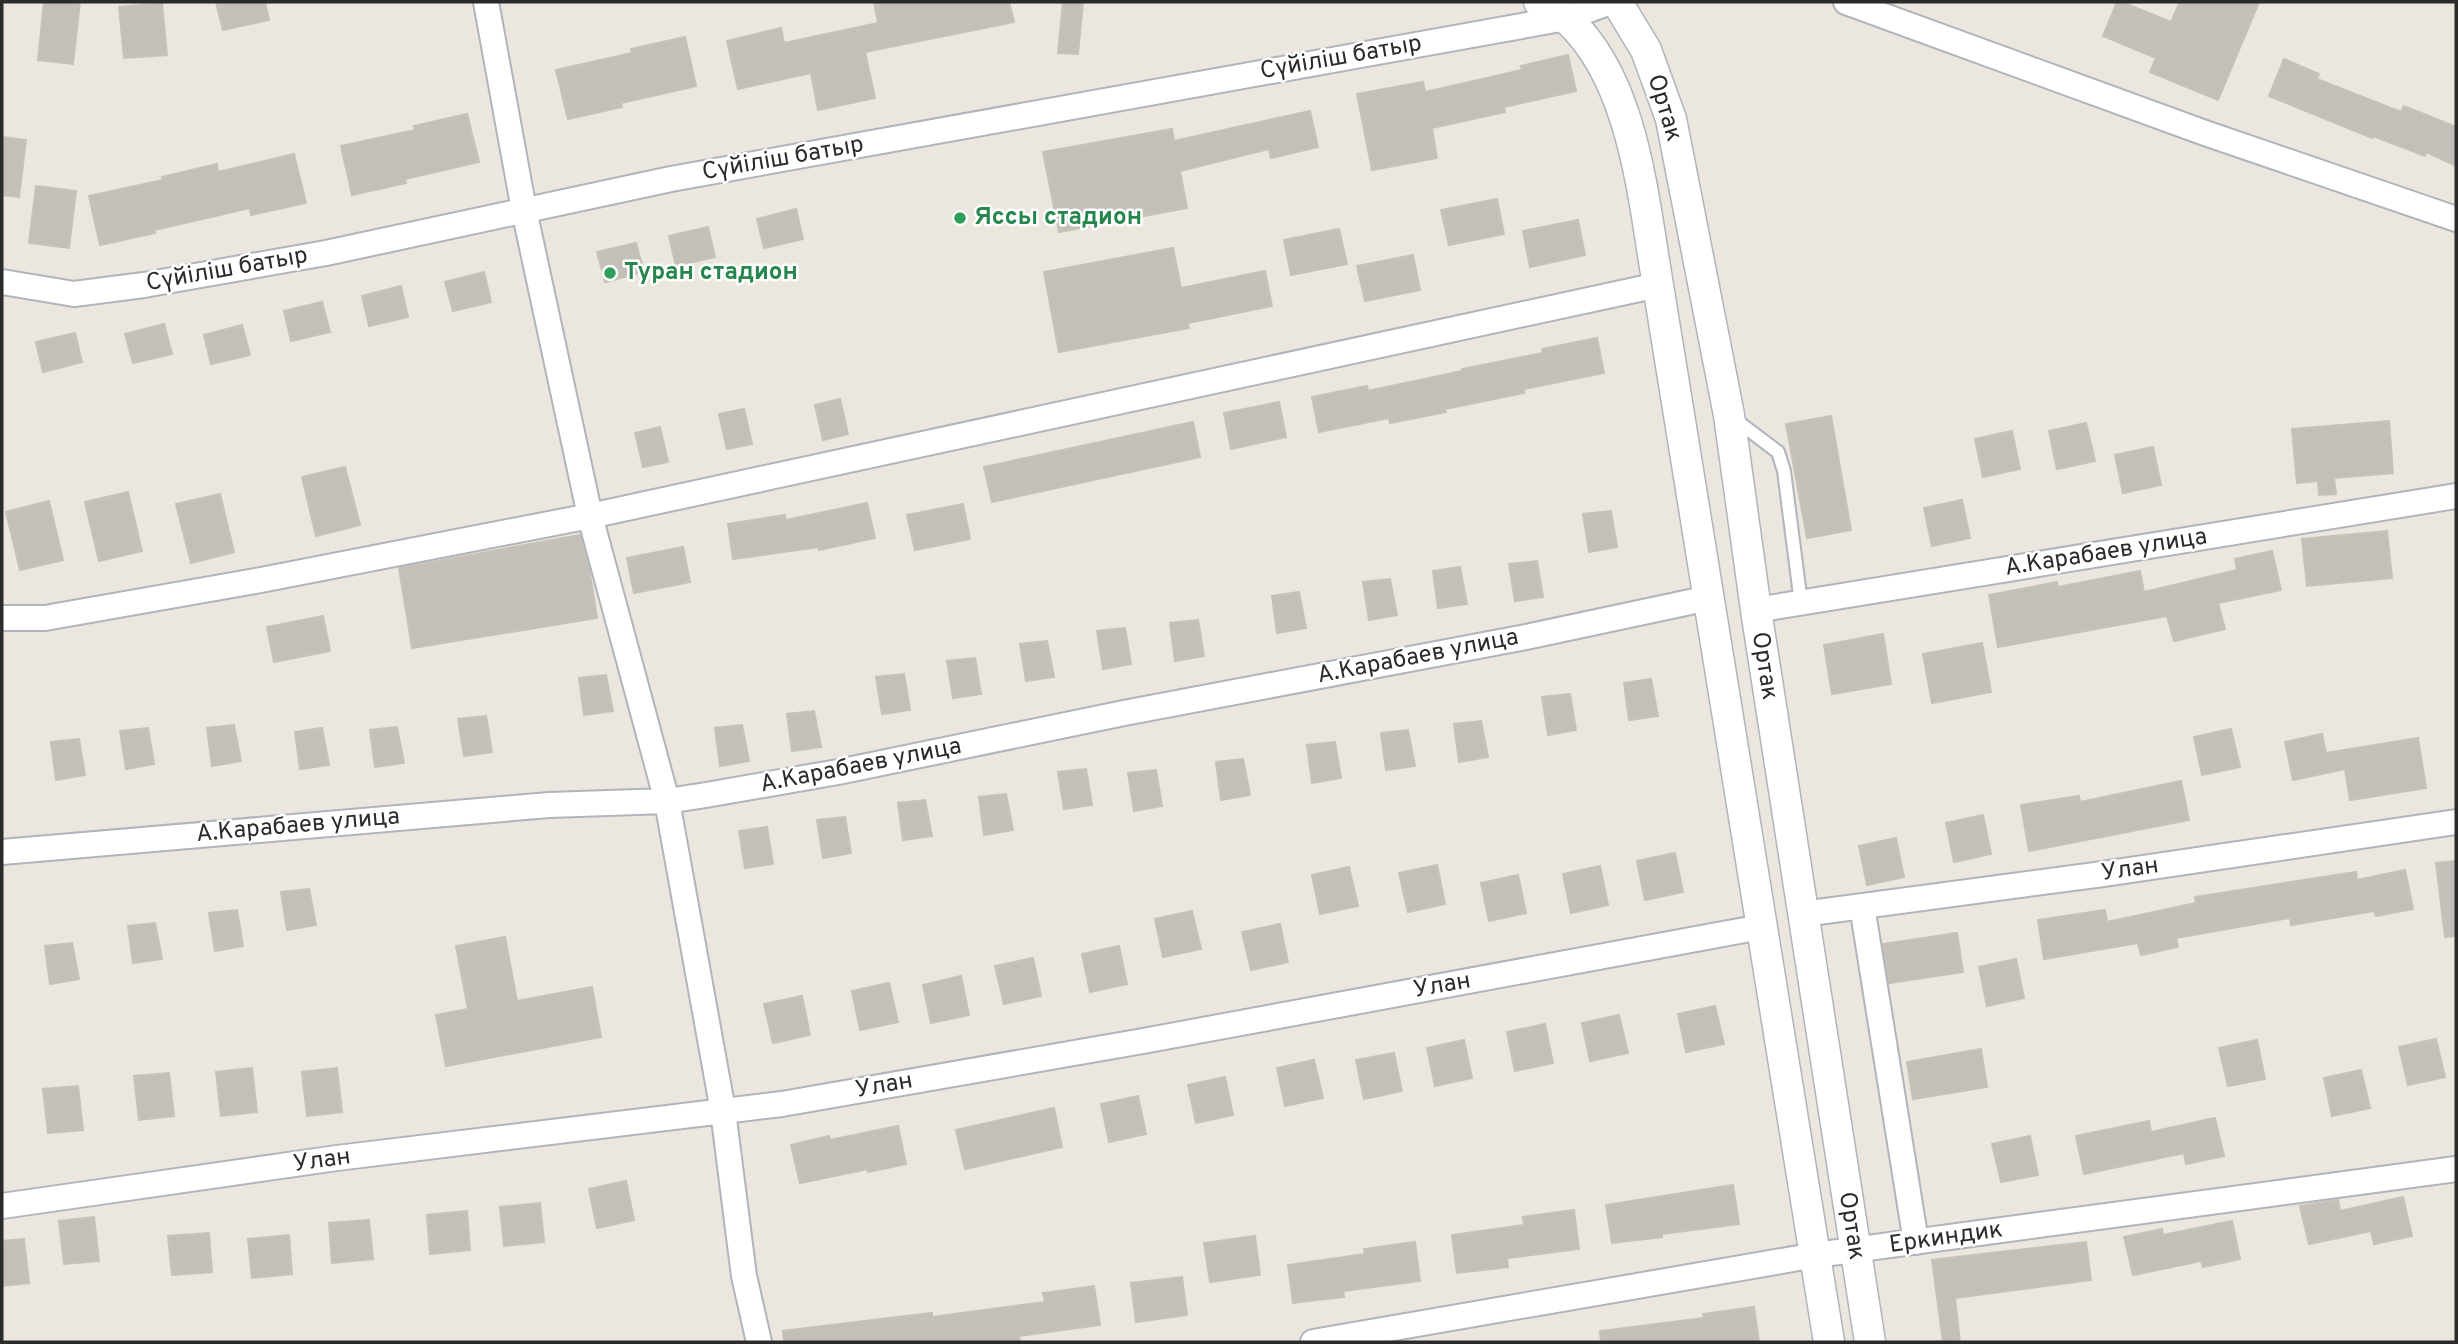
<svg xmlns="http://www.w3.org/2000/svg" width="2458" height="1344" viewBox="0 0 2458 1344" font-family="Overpass,sans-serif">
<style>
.building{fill:#c4c0b9;stroke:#c7c2b8;stroke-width:2}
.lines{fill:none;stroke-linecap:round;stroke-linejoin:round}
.service-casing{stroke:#b1b4bd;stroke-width:16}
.minor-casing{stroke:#b1b4bd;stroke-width:28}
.tertiary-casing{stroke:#b1b4bd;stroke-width:33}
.service{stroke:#fff;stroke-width:12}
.minor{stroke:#fff;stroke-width:24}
.tertiary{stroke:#fff;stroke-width:30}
.leisure-dot{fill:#2e9e5b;stroke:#fff;stroke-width:2.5}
.labels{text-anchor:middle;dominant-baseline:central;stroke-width:5;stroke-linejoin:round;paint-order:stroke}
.street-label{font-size:24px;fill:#2b2b2b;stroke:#fff}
.leisure-label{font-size:24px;font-weight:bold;fill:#27864d;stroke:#fff;text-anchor:start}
</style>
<rect width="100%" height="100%" fill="#ebe6de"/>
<!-- building -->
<path class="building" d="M44,2H80L73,64L38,60Z
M216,2H265L269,20L223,30Z
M874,2H1009L1014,22L865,52L875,98L818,110L811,73L738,89L727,41L781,28L784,43L878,23Z
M1063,2H1083L1078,54L1058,53Z
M2117,2H2122L2171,22L2180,2H2259L2218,100L2150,72L2156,58L2103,36Z
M162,3L167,55L124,58L119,7Z
M685,37L696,86L621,103L622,107L568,119L556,70L632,53L631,49Z
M1568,55L1576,91L1504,107L1505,112L1432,128L1437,158L1372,170L1357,94L1423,82L1425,92L1522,70L1521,66Z
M2284,59L2319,74L2317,79L2401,112L2404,106L2456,127V166L2426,152L2425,156L2373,136L2372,138L2269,96Z
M1310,111L1318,147L1271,158L1269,149L1180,171L1187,208L1059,232L1043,152L1172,129L1174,141Z
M467,114L479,162L405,179L406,183L352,195L341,146L415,130L414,126Z
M2,137L26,140L19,197L2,195Z
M294,154L306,203L251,215L250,208L154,230L155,233L100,245L89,196L163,180L162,177L217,164L218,172Z
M36,186L76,191L69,248L29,243Z
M1497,199L1504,234L1449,245L1441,210Z
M796,209L803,239L764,248L757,219Z
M1578,220L1585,255L1530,267L1523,231Z
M708,227L715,257L676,266L669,236Z
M1339,229L1347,264L1291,275L1284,240Z
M636,243L644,272L605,282L597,252Z
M1173,248L1181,288L1265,271L1272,306L1188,323L1189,328L1059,352L1044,272Z
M1413,255L1420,290L1365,301L1357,266Z
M484,272L491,302L453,311L445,282Z
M401,286L408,317L369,326L362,296Z
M322,302L330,332L291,341L284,311Z
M164,324L172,354L133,363L125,334Z
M242,325L250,355L211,364L204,335Z
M75,333L82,362L43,372L36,342Z
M1597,338L1604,373L1524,389V393L1445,409L1446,412L1390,423L1389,418L1319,432L1312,397L1367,386L1368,391L1462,371V369L1543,353L1542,349Z
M840,399L848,434L823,440L815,405Z
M1279,402L1286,437L1231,449L1224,413Z
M744,409L752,444L727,449L719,414Z
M1831,416L1851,530L1807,538L1786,424Z
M2389,421L2393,473L2334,478L2336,494L2319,495L2318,481L2297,483L2292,429Z
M1193,422L1200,457L992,502L984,467Z
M2086,423L2095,461L2057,469L2049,431Z
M660,427L668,462L643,467L635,433Z
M2012,431L2020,469L1983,477L1975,439Z
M2153,447L2161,485L2123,493L2115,455Z
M345,467L360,525L316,536L302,477Z
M128,492L142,551L99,561L85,502Z
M220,494L234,552L191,563L176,504Z
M1962,500L1970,538L1932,546L1924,508Z
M49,501L63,560L20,570L6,512Z
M867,503L875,538L819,550V547L733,559L728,524L785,515L786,520Z
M963,504L970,539L915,550L907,515Z
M1611,511L1617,547L1589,552L1583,514Z
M2387,531L2392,578L2307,586L2302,539Z
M580,535L589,568L597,618L412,648L399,568Z
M683,547L690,582L634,593L627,558Z
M2272,551L2281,590L2218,603L2225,629L2174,641L2167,616L1998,647L1989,595L2057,582L2058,587L2140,571L2144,592L2237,570L2235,559Z
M1537,561L1543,597L1515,601L1509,564Z
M1460,567L1467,604L1438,608L1433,571Z
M1390,579L1397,615L1369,620L1363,582Z
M1299,592L1306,628L1277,633L1272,596Z
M323,616L330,651L274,662L267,627Z
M1198,620L1204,656L1175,661L1170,623Z
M1125,628L1131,664L1103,669L1097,631Z
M1883,634L1891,684L1832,694L1824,645Z
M1047,641L1054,677L1026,681L1020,644Z
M1982,643L1991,692L1932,703L1923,654Z
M975,658L981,694L953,698L947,661Z
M904,674L910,710L882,714L876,677Z
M606,675L613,711L584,715L579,678Z
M1651,679L1658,716L1629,720L1624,683Z
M1570,694L1576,730L1548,735L1542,697Z
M814,711L821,747L792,751L787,714Z
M486,716L492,752L464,756L458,719Z
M1481,721L1488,757L1459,762L1454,724Z
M234,725L241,761L212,766L207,728Z
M742,725L749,761L720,766L715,728Z
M397,727L404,763L375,767L370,730Z
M148,728L154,764L126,769L120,731Z
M322,728L329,765L300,769L295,732Z
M2231,729L2240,767L2202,775L2194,737Z
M1408,730L1415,766L1386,770L1381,733Z
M2322,734L2326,753L2418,738L2426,788L2350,800L2345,769L2293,780L2285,742Z
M79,739L85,775L56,780L51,742Z
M1335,742L1341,778L1312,783L1307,745Z
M1243,759L1250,795L1221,800L1216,762Z
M1086,769L1092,805L1064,809L1058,772Z
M1156,770L1162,806L1134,811L1128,773Z
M2181,781L2189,820L2029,851L2021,805L2079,796L2080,802Z
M1006,794L1013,830L984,835L979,797Z
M925,800L932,836L903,840L898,803Z
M1983,815L1991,854L1954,862L1946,823Z
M845,817L851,853L823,858L817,820Z
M767,827L773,864L745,868L739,831Z
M1896,838L1904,877L1867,885L1859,846Z
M1675,853L1683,892L1645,900L1637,861Z
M2456,861V936L2445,937L2436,863Z
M1437,865L1445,904L1408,912L1399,873Z
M1600,866L1608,905L1571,913L1563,874Z
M1349,867L1358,906L1320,914L1312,875Z
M2405,870L2413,909L2376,916L2374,911L2291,925L2290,918L2176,938L2178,947L2141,955L2138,943L2044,959L2038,920L2105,910L2107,922L2196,903L2195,897L2356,872L2357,880Z
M1518,875L1526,913L1489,921L1481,883Z
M309,889L316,925L287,930L281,892Z
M237,910L243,946L215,951L209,913Z
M1192,911L1201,949L1163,957L1155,919Z
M155,923L162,959L133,963L128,926Z
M1280,924L1288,962L1251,970L1242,932Z
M1957,933L1963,972L1889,983L1883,944Z
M505,937L517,1001L592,987L601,1037L446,1066L436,1015L468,1009L456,946Z
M72,943L79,979L50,984L45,946Z
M1119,946L1127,984L1090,992L1082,954Z
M1033,958L1041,996L1004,1004L995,966Z
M2016,959L2024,998L1987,1006L1979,967Z
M961,976L969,1015L931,1023L923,985Z
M889,983L898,1022L860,1030L852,991Z
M802,996L810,1035L773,1043L764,1004Z
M1715,1006L1724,1044L1686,1052L1678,1014Z
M1619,1015L1628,1053L1590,1061L1582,1023Z
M1545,1024L1553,1063L1515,1071L1507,1032Z
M2436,1039L2445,1077L2408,1085L2399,1047Z
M1464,1040L1472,1078L1435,1086L1427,1048Z
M2257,1040L2265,1079L2228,1086L2219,1048Z
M1981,1049L1987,1087L1913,1099L1907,1062Z
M1394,1053L1402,1091L1364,1099L1356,1060Z
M1314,1060L1323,1098L1285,1106L1277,1068Z
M252,1068L257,1112L221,1116L216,1072Z
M337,1068L342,1112L307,1116L302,1072Z
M2361,1070L2370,1108L2332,1116L2324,1078Z
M169,1073L174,1116L139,1120L134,1076Z
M1225,1077L1233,1115L1196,1123L1188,1085Z
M78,1086L83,1130L48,1133L43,1089Z
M1138,1096L1146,1134L1109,1142L1101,1104Z
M1054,1108L1062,1147L965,1169L956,1130Z
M2215,1118L2224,1156L2186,1164L2184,1153L2084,1174L2076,1136L2149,1121L2151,1132Z
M898,1126L906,1164L868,1172V1169L800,1183L791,1145L829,1136L830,1140Z
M2030,1136L2038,1175L2001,1182L1992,1144Z
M626,1181L634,1220L597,1228L589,1189Z
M1733,1185L1739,1224L1662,1234V1237L1612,1243L1606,1205Z
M2403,1197L2412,1236L2374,1244L2371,1231L2309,1244L2300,1206L2338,1200L2340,1211Z
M540,1203L544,1242L504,1246L500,1207Z
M1574,1210L1579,1249L1507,1258L1508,1267L1457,1273L1452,1235L1524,1225L1523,1217Z
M467,1211L470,1250L430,1254L427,1215Z
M94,1217L99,1261L64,1264L59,1221Z
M369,1220L373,1259L332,1263L329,1223Z
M2232,1221L2240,1259L2203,1267L2201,1261L2133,1275L2124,1237L2162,1229L2163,1235Z
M209,1233L212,1272L172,1275L168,1236Z
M289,1235L292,1274L252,1278L248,1239Z
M1255,1236L1260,1275L1210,1282L1204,1243Z
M24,1239L29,1283L2,1286V1241Z
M1415,1242L1420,1281L1343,1291L1344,1297L1293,1303L1288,1265L1365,1254L1364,1249Z
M2086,1242L2091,1280L1955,1298L1960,1342H1943L1932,1260Z
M1182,1277L1187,1315L1136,1322L1131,1283Z
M1094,1286L1100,1325L1019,1336L1020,1342H784L783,1331L932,1313V1317L1045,1302L1043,1293Z
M1754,1307L1759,1342H1601L1600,1331L1704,1318L1703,1314Z"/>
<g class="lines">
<!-- service casing -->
<g class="service-casing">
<path id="service" d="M1733,418L1778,452L1784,471L1801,603"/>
</g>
<!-- minor casing -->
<g class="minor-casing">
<path id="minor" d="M486,2L524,210L590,516L667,801L723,1111L744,1276L759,1342
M1846,2L2205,133L2456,219
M2,282L74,294L144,285L326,253L671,179L1566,18L1611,2
M1756,610L2456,496
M2,618H45L261,580L590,516L1658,285
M2,852L549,805L667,801L706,795L838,772L1124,713L1526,637L1709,598
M1862,906L1916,1242
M1803,914L2103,874L2456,822
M2,1206L337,1158L782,1104L1143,1041L1761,927
M1313,1342L1816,1255L2456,1169"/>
</g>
<!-- tertiary casing -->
<g class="tertiary-casing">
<path id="tertiary" d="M1539,2C1548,7 1559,12 1567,19C1635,81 1643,200 1658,285L1829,1342
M1617,2L1646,50L1671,119L1729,415L1756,610L1870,1342"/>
</g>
<!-- service -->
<use href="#service" class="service"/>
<!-- minor -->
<use href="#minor" class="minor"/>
<!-- tertiary -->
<use href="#tertiary" class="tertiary"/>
</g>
<!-- markers -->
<g class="leisure-dot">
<circle cx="960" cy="218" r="7"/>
<circle cx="610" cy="273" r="7"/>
</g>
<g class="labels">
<!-- street labels -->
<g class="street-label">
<text transform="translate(1341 58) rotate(-10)">Сүйіліш батыр</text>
<text transform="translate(1664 108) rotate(73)">Ортак</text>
<text transform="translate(783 159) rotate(-10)">Сүйіліш батыр</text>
<text transform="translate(227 270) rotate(-10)">Сүйіліш батыр</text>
<text transform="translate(2106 553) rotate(-9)">А.Карабаев улица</text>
<text transform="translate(1418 657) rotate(-11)">А.Карабаев улица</text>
<text transform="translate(1764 666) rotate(81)">Ортак</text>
<text transform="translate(861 766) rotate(-11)">А.Карабаев улица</text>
<text transform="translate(298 826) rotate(-5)">А.Карабаев улица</text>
<text transform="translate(2130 870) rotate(-8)">Улан</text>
<text transform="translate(1442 986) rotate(-10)">Улан</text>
<text transform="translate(884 1086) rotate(-10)">Улан</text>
<text transform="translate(322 1161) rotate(-8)">Улан</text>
<text transform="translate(1851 1226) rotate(81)">Ортак</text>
<text transform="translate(1946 1238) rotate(-8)">Еркиндик</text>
</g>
<!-- leisure labels -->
<g class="leisure-label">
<text x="974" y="218">Яссы стадион</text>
<text x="624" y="273">Туран стадион</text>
</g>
</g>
<!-- border -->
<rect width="2458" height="1344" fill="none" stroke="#2b2b2b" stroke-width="7"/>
</svg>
